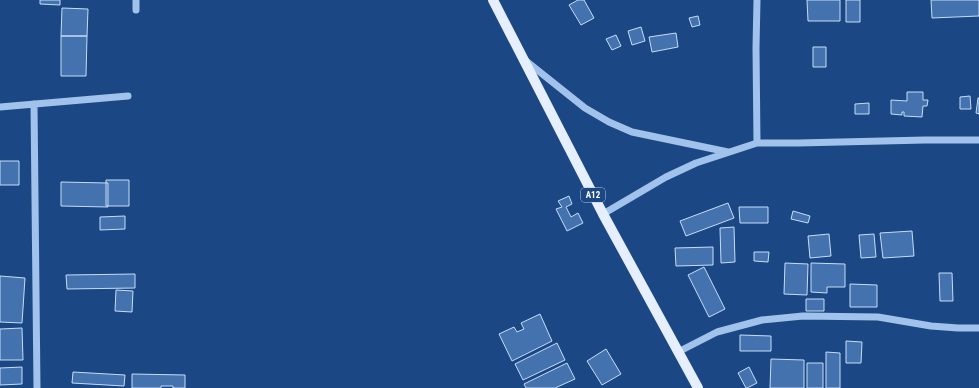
<svg xmlns="http://www.w3.org/2000/svg" width="979" height="388" viewBox="0 0 979 388" font-family="'Roboto Condensed',sans-serif">
<style>
.building{fill:#4372ae;stroke:#c6ddf8}
.lines{fill:none;stroke-linecap:round;stroke-linejoin:round}
.minor{stroke:#a1c2eb;stroke-width:7}
.major{stroke:#e6efff;stroke-width:10}
.labels{text-anchor:middle;dominant-baseline:central;stroke-width:3;stroke-linejoin:round;paint-order:stroke}
.shield{fill:#1b4885;stroke:#bbc8da;stroke-width:1}
.shield-label{font-size:9px;font-weight:bold;fill:#fff}
</style>
<rect width="100%" height="100%" fill="#1b4885"/>
<!-- building -->
<path class="building" d="M40,0H60V5L40,4Z
M578,0H584L594,18L581,25L569,5Z
M807,0H840V21H808Z
M846,0H860V22H846Z
M931,0H979V16L932,18Z
M62,8L88,9L87,36H61Z
M698,16L700,25L692,27L689,18Z
M641,27L645,41L632,45L628,31Z
M676,33L678,47L652,52L649,37Z
M616,35L621,46L612,50L606,39Z
M61,36H87L86,76H61Z
M813,47H826V67H813Z
M907,92H923V100H928L927,106H923L922,117L904,116V112H902V115L891,114V100L907,101Z
M970,96L971,109H960V97Z
M978,98H979V114L976,113Z
M869,103V114H855V104Z
M0,161H19V185H0Z
M106,180H129V206H106Z
M61,182L108,183V207L61,206Z
M569,196L572,204L566,207L571,217L578,213L583,223L567,231L556,209L562,207L558,201Z
M728,203L734,218L686,236L680,221Z
M739,207H768V223H740Z
M793,211L810,216L808,223L791,219Z
M125,216V229L100,230V217Z
M734,227L735,262L721,263L720,228Z
M912,231L914,256L883,258L880,233Z
M829,234L831,256L810,258L808,236Z
M874,234L876,257L861,258L859,235Z
M713,247V265L676,266L675,248Z
M754,252H769L768,262L754,261Z
M785,263L808,264L807,295L784,294Z
M811,263L845,264V287H827V293L811,292Z
M704,267L725,309L709,317L688,275Z
M939,273H952L953,301H940Z
M135,274V288L67,289L66,275Z
M0,276L25,278L22,323L0,322Z
M850,284L877,285V307H850Z
M116,290L133,291L132,312L115,311Z
M806,299H824V311H806Z
M540,314L552,341L512,361L499,334L514,327L517,332L524,329L521,323Z
M22,328L23,360H0V329Z
M740,335L771,336V351H740Z
M846,341L862,342L861,363H846Z
M557,343L565,360L523,380L515,364Z
M606,349L621,374L602,385L587,361Z
M826,352L840,353V388H826Z
M771,359L804,360V388H770Z
M567,363L575,379L555,388H526L524,384Z
M807,363H823V388H807Z
M22,367V384L0,385V368Z
M749,367L757,383L747,388H746L738,373Z
M73,372L125,375L124,386L72,383Z
M132,374L185,375V388H173V386H161V388H132Z"/>
<g class="lines">
<!-- minor -->
<path class="minor" d="M136,10V0
M526,61L585,108L609,122L632,132L728,152
M34,104L37,388
M0,107L128,96
M757,143L756,48L757,0
M603,214L666,177L696,163L757,143H798L925,140H979
M678,352L717,332L762,320L803,316L878,317L931,326L958,328H979"/>
<!-- major -->
<path class="major" d="M493,0L603,214L698,388"/>
</g>
<g class="labels">
<!-- shield labels -->
<rect class="shield" x="581" y="188" width="24" height="14" rx="3"/>
<g class="shield-label">
<text x="593" y="195">A12</text>
</g>
</g>
</svg>
